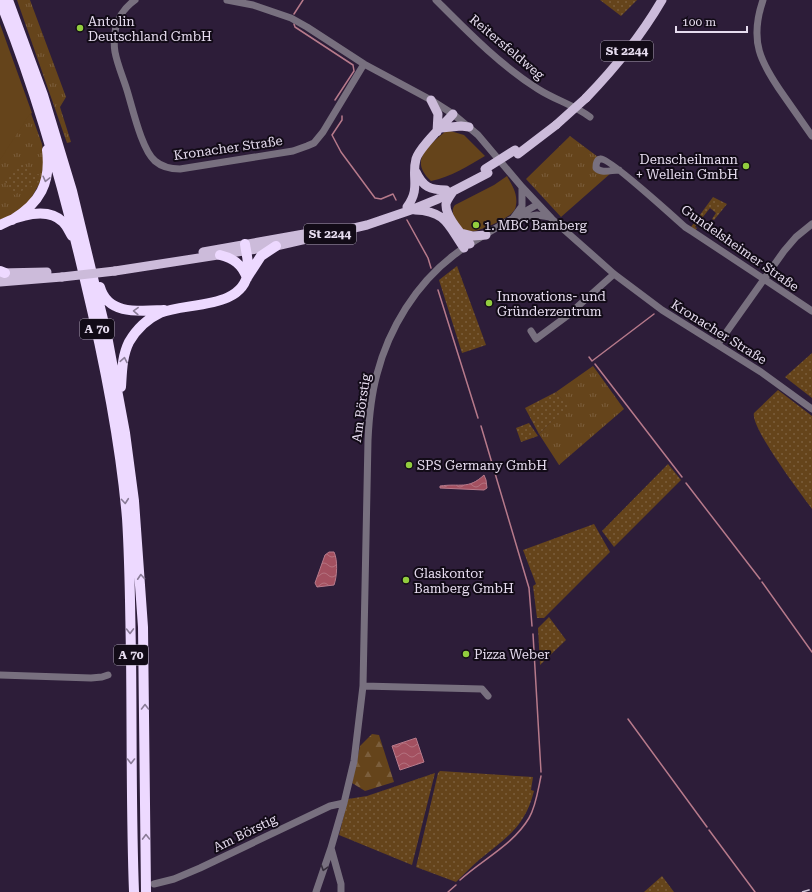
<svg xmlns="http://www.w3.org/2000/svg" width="812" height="892" viewBox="0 0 812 892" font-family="'Roboto Serif',serif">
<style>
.grass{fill:url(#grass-tufts)}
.forest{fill:url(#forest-firs)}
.park{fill:#65441b}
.garden{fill:url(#garden-dots)}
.water{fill:url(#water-waves);stroke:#b77a8b}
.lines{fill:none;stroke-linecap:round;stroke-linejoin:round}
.stream{stroke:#b77a8b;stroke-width:1.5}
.minor{stroke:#78707f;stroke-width:7}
.major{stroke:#ccbbda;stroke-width:9}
.highway{stroke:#edd9ff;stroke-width:10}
.rail{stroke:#ccc1d5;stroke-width:1.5;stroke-dasharray:8 4;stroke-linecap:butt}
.major-bridge{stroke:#ccbbda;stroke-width:9}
.oneway{stroke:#8a7c97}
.oneway2{stroke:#362e3b}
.poi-dot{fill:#92cd3e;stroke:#120b17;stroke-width:1.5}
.labels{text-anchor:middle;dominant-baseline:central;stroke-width:4;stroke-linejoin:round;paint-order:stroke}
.shield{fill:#120b17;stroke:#a69dae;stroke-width:1}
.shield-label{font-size:12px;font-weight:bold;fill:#e6dcef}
.poi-label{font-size:13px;fill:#e6dcef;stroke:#120b17;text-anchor:start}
.street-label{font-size:13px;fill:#e6dcef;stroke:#120b17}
</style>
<defs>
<pattern id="grass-tufts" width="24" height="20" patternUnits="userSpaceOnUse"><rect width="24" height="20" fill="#65441b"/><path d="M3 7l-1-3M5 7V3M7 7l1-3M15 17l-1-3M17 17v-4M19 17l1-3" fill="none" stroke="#7b5e3c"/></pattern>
<pattern id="forest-firs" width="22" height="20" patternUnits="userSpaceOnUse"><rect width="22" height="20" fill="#65441b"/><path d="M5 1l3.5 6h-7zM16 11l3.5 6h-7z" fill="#7b5e3c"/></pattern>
<pattern id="garden-dots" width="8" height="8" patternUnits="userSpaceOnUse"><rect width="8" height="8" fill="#65441b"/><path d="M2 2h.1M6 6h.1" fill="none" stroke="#7b5e3c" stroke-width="1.8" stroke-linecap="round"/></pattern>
<pattern id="water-waves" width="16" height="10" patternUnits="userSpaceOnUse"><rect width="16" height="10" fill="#a35060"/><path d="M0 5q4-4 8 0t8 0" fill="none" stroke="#b4717f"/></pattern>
</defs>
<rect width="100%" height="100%" fill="#2d1d39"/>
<!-- grass -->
<path class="grass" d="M17,0H30L66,97L60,107L71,142L67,143Z
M0,27L42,144L44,157L42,179L29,202L12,215L0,220Z
M570,136L598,157L593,165L611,173L561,217L526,179Z
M593,366L624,409L559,465L539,434L567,406L556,392Z"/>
<!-- forest -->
<path class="forest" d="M372,734L379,735L394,782L365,791L352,783L360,746Z"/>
<!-- park -->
<path class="park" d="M0,24L32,113L29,115L0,160Z
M447,130L464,135L485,156C468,166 451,177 431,181C408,160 429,146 447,130Z
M507,176C512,185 518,194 516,205C516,208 514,211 512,213C507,219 475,234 467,232C459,229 448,212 455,205L494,185Z"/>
<!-- garden -->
<path class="garden" d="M600,0H637L621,16Z
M21,164L40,176L39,182L14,195L4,180Z
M713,197L727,204L714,220L712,219L716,213L710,208L695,227L697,228L695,231L691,227Z
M457,266L486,345L462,353L439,280Z
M812,353V398L785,377Z
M778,390L812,416V509C801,494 750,427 754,413Z
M556,392L568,406L539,434L525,408Z
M529,423L538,436L521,442L516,428Z
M668,464L681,480L614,547L602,531Z
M594,524L610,552L544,618H537L533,586L536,584L523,550Z
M549,617L566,640L540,665L538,628Z
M440,771L533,777L531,790L534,791C525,827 506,838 479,860C471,867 464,874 456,882L416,867L438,773Z
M435,773L412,865L339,835L348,799L367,796Z
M662,876L674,892H644Z"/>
<!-- water -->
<path class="water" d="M484,475L486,480L487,488L484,490L440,488V486C460,483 468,490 484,475Z
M329,552H334C338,560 337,577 334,585L317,587L315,583L325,555Z
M416,738L424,762L400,770L392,746Z"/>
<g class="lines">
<!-- stream -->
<path class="stream" d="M294,14L303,0
M294,24L295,27L353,65L354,71L335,100
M342,116V120L332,135L341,152L375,198L381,199L393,194L396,200
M407,220L428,258L431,268
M438,290L478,418
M589,357L592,361L654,314
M595,364L682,477
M481,426L529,588L532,626
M686,483L760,579
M762,582L812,652
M533,634L541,772
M628,719L707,827
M709,830L755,892
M460,880C483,859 513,845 529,818C536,806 538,790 541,776
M448,892L456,885"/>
<!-- minor -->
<path class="minor" d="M135,0C124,8 116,20 115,33C114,39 114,46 115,52C117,63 122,75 126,87C132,105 141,149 155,161C162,167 171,169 180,169L293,151L307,146L314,143L323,132L364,64
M227,0L253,5L291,18L307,27L364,64L431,100L453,114L478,135L522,187L552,219L614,274L662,310L761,372L812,409
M436,0C468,32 500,65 538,89C555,100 574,105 590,117
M763,0C749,41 760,62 784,96C793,109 803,123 812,136
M619,170C611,170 602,174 596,168C596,165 596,159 601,159C609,158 675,218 685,227L693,232L812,311
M514,217L522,206V187
M519,218L537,215L550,217
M531,331L536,339L567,316L614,274
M718,344L784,251L796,237L812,224
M0,675L91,678L102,677L108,675
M363,686L482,689L488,696
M331,848L344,803L354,761L363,686L368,440C369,418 371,396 377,374C389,328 416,284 454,255C478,237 511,220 538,204
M154,884L174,879L200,868L330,806L344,803
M316,892L331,848L341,884V892"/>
<!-- major -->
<path class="major" d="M586,98C615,68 641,36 662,0
M431,100L438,114L437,132
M441,128L461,126L469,127
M518,154L556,125
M416,172C423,187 430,190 446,190
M452,193C450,196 447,200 446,204C445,217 462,235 470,244
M407,207C421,188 411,178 416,159C419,148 444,124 453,114
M415,210C446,211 448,225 464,248
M461,233L473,236L486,235
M203,252L304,234
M115,271L276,246L367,225L411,210L438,199L488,173
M0,273L47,272
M0,282L62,277"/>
<!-- highway -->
<path class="highway" d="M8,0L43,95L72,191L107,336L125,433L134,501L143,627L146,892
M0,1C37,92 63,185 85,280C104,359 120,437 127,518C130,564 130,609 131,655C132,734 131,813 134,892
M12,220C40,203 51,183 47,150
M0,225C18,216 47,206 63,222C67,226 69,231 72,236
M220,255C233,258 242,264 247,278
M0,271L5,273
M248,276L261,256L276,246
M100,287C108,316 141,311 164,310
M121,387C122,372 122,356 129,342C136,330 147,319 160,313C186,302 244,310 248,271C249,262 246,252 245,244"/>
<!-- rail -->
<path class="rail" d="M802,892L812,889"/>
<!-- major-bridge -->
<path class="major-bridge" d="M556,125L586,98
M485,169L515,150
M62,277L115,271"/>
</g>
<!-- one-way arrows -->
<defs><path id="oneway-chevron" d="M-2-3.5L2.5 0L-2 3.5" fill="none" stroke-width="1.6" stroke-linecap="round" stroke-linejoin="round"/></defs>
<g class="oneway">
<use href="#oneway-chevron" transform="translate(46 179) rotate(104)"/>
<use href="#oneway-chevron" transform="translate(136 311) rotate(-178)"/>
<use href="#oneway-chevron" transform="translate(124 360) rotate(-79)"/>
<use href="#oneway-chevron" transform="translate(125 501) rotate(85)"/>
<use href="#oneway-chevron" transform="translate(141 577) rotate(-94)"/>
<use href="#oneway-chevron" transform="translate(130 631) rotate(89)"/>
<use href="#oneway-chevron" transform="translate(145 707) rotate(-90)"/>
<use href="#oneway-chevron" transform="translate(131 761) rotate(90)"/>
<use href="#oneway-chevron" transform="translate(146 837) rotate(-91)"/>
</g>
<use class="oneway2" href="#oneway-chevron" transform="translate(324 868) rotate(108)"/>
<!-- markers -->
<g class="poi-dot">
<circle cx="80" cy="28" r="4"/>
<circle cx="746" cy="166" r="4"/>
<circle cx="476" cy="225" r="4"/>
<circle cx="489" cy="303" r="4"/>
<circle cx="409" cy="465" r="4"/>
<circle cx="406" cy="580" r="4"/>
<circle cx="466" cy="654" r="4"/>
</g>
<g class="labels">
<!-- shield labels -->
<g class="shield">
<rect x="601" y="41" width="52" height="20" rx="3"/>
<rect x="304" y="224" width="52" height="20" rx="3"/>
<rect x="80" y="319" width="34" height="20" rx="3"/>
<rect x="114" y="645" width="34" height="20" rx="3"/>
</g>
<g class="shield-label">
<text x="627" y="51">St 2244</text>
<text x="330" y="234">St 2244</text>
<text x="97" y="329">A 70</text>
<text x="131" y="655">A 70</text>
</g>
<!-- poi labels -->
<g class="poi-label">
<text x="88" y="21">Antolin<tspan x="88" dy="15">Deutschland GmbH</tspan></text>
<text x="738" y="159" text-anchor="end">Denscheilmann<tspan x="738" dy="15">+ Wellein GmbH</tspan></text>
<text x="484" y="225">1. MBC Bamberg</text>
<text x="497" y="296">Innovations- und<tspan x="497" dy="15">Gründerzentrum</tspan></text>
<text x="417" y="465">SPS Germany GmbH</text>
<text x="414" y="573">Glaskontor<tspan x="414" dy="15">Bamberg GmbH</tspan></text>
<text x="474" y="654">Pizza Weber</text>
</g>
<!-- street labels -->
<g class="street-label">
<text transform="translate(507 47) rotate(40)">Reitersfeldweg</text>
<text transform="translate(228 148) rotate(-8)">Kronacher Straße</text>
<text transform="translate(740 248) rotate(35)">Gundelsheimer Straße</text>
<text transform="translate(719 332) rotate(32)">Kronacher Straße</text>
<text transform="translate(361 408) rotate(-82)">Am Börstig</text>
<text transform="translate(245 833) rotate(-26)">Am Börstig</text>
</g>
</g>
<!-- scale -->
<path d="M676 26v6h71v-6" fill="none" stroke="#e6dcef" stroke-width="2"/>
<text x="682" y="26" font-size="12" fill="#e6dcef" stroke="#120b17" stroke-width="3" paint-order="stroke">100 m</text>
</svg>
